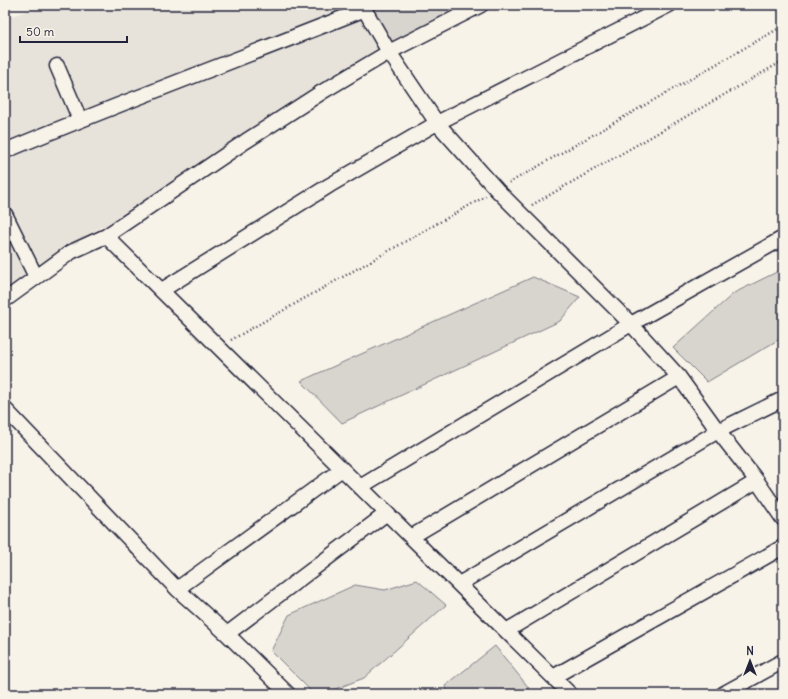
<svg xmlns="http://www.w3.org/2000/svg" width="788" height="699" viewBox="0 0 788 699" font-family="Delius,sans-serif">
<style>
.built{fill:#e7e3db}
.green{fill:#d8d5cf;stroke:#7d7c85}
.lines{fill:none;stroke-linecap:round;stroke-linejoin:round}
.minor-casing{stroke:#22223b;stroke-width:17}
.path{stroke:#22223b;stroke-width:2.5;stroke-dasharray:1 3;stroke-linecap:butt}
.minor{stroke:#f7f3e8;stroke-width:14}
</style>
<rect width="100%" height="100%" fill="#f7f3e8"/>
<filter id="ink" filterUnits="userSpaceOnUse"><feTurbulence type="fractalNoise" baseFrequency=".025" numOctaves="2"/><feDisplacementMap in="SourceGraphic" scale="8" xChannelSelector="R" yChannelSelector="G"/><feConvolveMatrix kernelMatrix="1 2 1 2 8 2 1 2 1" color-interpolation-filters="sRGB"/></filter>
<g filter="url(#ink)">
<!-- built -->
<path class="built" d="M46,5H357L381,50L336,74L210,159L111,230L102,226L48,264H37L5,202V18Z
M5,231L25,271L24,283L5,295Z"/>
<!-- green -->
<path class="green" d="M368,5H470L392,45Z
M783,269V337L707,382L673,348L734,293Z
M533,277L580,297L560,321L342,423L301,381Z
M417,580L446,605L364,678L322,694H314L271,651L289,615L355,585L385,590Z
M495,646L529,688L519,694H449L445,686Z"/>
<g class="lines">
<!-- minor casing -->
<g class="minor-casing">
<path id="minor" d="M362,5L389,52L437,123L497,190L631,324L679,377L718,431L757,481L783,519
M57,66L80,120
M5,151C124,101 245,57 365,9
M5,214L36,277
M106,236L570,694
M162,290L330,185L437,123L669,5
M5,300L71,252L106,236L246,141L322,92L389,52L481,5
M5,409L177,589L227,634L288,694
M360,487L631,324L783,238
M411,537L679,377
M459,584L718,431L783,399
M177,589L342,469
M506,631L757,481
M227,634L387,513
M553,677L783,547
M723,694L783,661"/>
</g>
<!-- path -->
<path class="path" d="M509,183L783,26
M532,205L783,61
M231,340L486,196"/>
<!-- minor -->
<use href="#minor" class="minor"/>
</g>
</g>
<!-- margin -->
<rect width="788" height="699" fill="none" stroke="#f7f3e8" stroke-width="20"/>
<rect x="10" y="10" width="768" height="679" fill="none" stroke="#22223b" stroke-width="1.5" filter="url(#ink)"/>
<!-- north arrow -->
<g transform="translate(750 661)" stroke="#f7f3e8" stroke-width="3" paint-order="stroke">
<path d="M0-3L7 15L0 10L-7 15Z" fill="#22223b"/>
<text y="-6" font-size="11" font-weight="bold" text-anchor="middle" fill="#22223b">N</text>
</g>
<!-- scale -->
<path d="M20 36v6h107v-6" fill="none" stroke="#22223b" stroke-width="2"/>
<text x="26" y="36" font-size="12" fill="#22223b" stroke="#f7f3e8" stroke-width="3" paint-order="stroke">50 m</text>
</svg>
